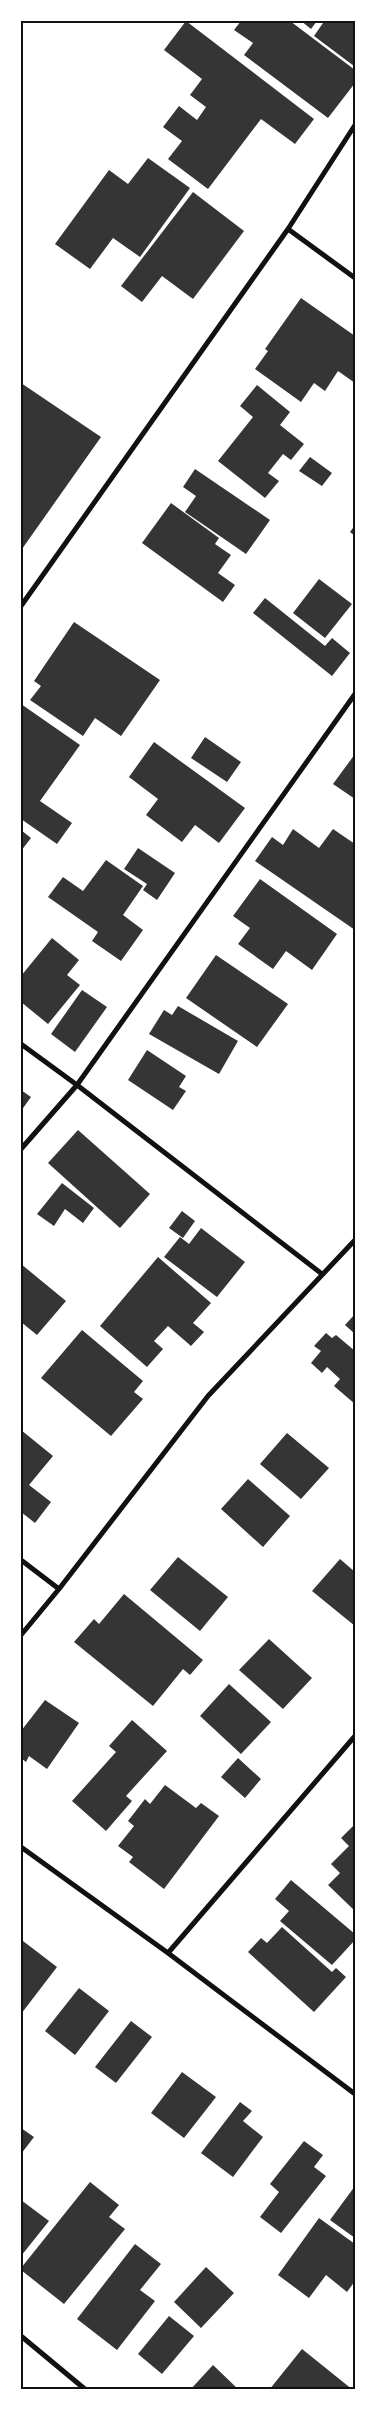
<svg xmlns="http://www.w3.org/2000/svg" width="376" height="2411" viewBox="0 0 376 2411" font-family="'PT Sans',sans-serif">
<style>
.building{fill:#353535}
.lines{fill:none;stroke-linecap:round;stroke-linejoin:round}
.minor{stroke:#111;stroke-width:5}
.neatline{fill:none;stroke:#111;stroke-width:2}
</style>
<rect width="100%" height="100%" fill="#fff"/>
<!-- building -->
<path class="building" d="M186,21L314,119L295,144L261,119L208,189L168,159L182,141L163,127L179,106L197,120L206,107L190,95L202,79L164,50Z
M241,21H290L355,70V83L328,118L244,55L253,43L234,30Z
M301,21H317L311,29Z
M321,21H355L354,66L314,36L323,23Z
M148,158L190,188L140,257L113,238L90,269L55,244L109,170L128,184Z
M193,192L244,231L193,299L162,276L142,302L121,286Z
M301,298L355,336V383L338,371L325,391L314,383L301,402L255,369L268,351L265,349Z
M21,383L101,437L22,549L21,548Z
M257,385L290,412L280,425L304,444L291,460L283,454L268,473L279,481L265,498L218,461L253,417L240,406Z
M310,457L332,473L322,486L299,471Z
M195,469L270,520L246,554L185,512L196,496L183,487Z
M171,503L219,538L215,544L231,555L218,573L235,585L223,602L142,543Z
M355,525V536L350,532Z
M319,579L352,604L325,638L293,613Z
M265,598L325,646L332,638L350,653L332,676L253,613Z
M74,622L160,680L121,736L95,718L83,736L30,700L41,686L34,681Z
M21,704L80,745L40,801L72,823L57,844L21,819Z
M205,737L241,762L227,782L191,758Z
M154,742L245,808L219,843L195,825L182,842L146,815L158,799L129,777Z
M355,754V799L333,784Z
M293,829L319,848L333,829L355,844V930L255,861L272,837L283,845Z
M21,830L31,838L21,851Z
M138,848L175,873L157,900L143,890L147,884L124,869Z
M106,860L143,886L123,915L143,930L121,961L92,941L98,932L48,897L63,877L83,891Z
M260,879L337,934L312,970L286,951L273,969L238,944L250,928L233,916Z
M52,938L79,960L67,975L80,985L48,1024L21,1002V976Z
M216,955L288,1004L257,1047L186,998Z
M82,990L107,1007L75,1052L51,1034Z
M178,1006L238,1041L219,1074L149,1034L164,1010L172,1015Z
M147,1050L186,1076L179,1087L186,1091L173,1110L128,1080Z
M21,1090L31,1097L21,1111Z
M78,1130L150,1194L120,1228L48,1163Z
M62,1183L94,1208L83,1223L65,1209L54,1226L37,1214Z
M182,1211L195,1221L183,1238L169,1228Z
M201,1228L245,1262L217,1297L164,1257L180,1237L189,1244Z
M158,1257L211,1303L193,1323L204,1332L191,1346L168,1326L154,1341L163,1349L147,1367L100,1326Z
M21,1264L66,1301L37,1335L21,1322Z
M355,1314V1334L345,1325Z
M82,1330L143,1381L134,1392L143,1399L111,1436L41,1378Z
M326,1333L332,1338L336,1335L355,1351V1404L334,1386L340,1379L327,1367L322,1373L311,1363L321,1351L314,1346Z
M21,1430L53,1456L29,1485L51,1502L35,1523L21,1512Z
M287,1433L329,1468L301,1499L260,1464Z
M248,1479L290,1516L263,1547L221,1509Z
M178,1557L228,1597L200,1631L150,1590Z
M340,1559L355,1572V1626L312,1591Z
M124,1594L203,1660L190,1675L183,1669L153,1706L74,1642L94,1619L99,1624Z
M269,1639L312,1678L283,1709L239,1670Z
M229,1684L271,1722L241,1754L200,1716Z
M45,1700L79,1723L47,1769L29,1756L26,1762L21,1758V1731Z
M132,1720L167,1751L126,1796L132,1801L106,1831L72,1801L116,1752L109,1746Z
M238,1758L261,1779L245,1798L221,1777Z
M165,1785L196,1808L201,1803L219,1816L164,1889L129,1862L133,1857L118,1846L134,1826L128,1821L145,1799L150,1804Z
M355,1824V1911L328,1885L340,1873L331,1864L349,1846L341,1838Z
M291,1880L355,1934V1940L332,1965L280,1921L289,1911L275,1899Z
M282,1927L332,1972L336,1968L346,1977L314,2012L248,1952L261,1938L267,1943Z
M23,1941L57,1967L21,2014V1943Z
M79,1988L109,2011L75,2055L45,2031Z
M131,2021L152,2037L116,2083L95,2067Z
M182,2072L216,2097L184,2138L151,2113Z
M240,2102L252,2111L243,2121L263,2137L233,2177L201,2153Z
M21,2128L34,2137L21,2154Z
M304,2141L323,2155L314,2167L326,2176L281,2233L260,2217L279,2192L270,2184Z
M90,2182L119,2205L109,2217L125,2229L64,2304L21,2270V2268Z
M355,2186V2238L330,2220Z
M21,2200L49,2221L21,2256Z
M319,2218L355,2244V2281L347,2292L326,2275L309,2298L278,2275Z
M135,2244L161,2264L140,2290L155,2301L117,2350L77,2319Z
M206,2267L234,2293L201,2328L174,2302Z
M169,2316L194,2336L162,2374L138,2354Z
M302,2349L353,2390H269Z
M213,2365L239,2390H190Z"/>
<g class="lines">
<!-- minor -->
<path class="minor" d="M288,229L355,278
M21,606L288,229L355,125
M21,1044L77,1085L322,1274
M21,1149L77,1085L355,694
M21,1560L59,1589
M21,1635L59,1589L208,1396L355,1240
M21,1847L168,1953L355,2094
M168,1953L355,1736
M21,2336L86,2390"/>
</g>
<!-- border -->
<rect width="376" height="2411" fill="none" stroke="#ffffff" stroke-width="45"/>
<rect x="22" y="22" width="332" height="2366" class="neatline"/>
</svg>
